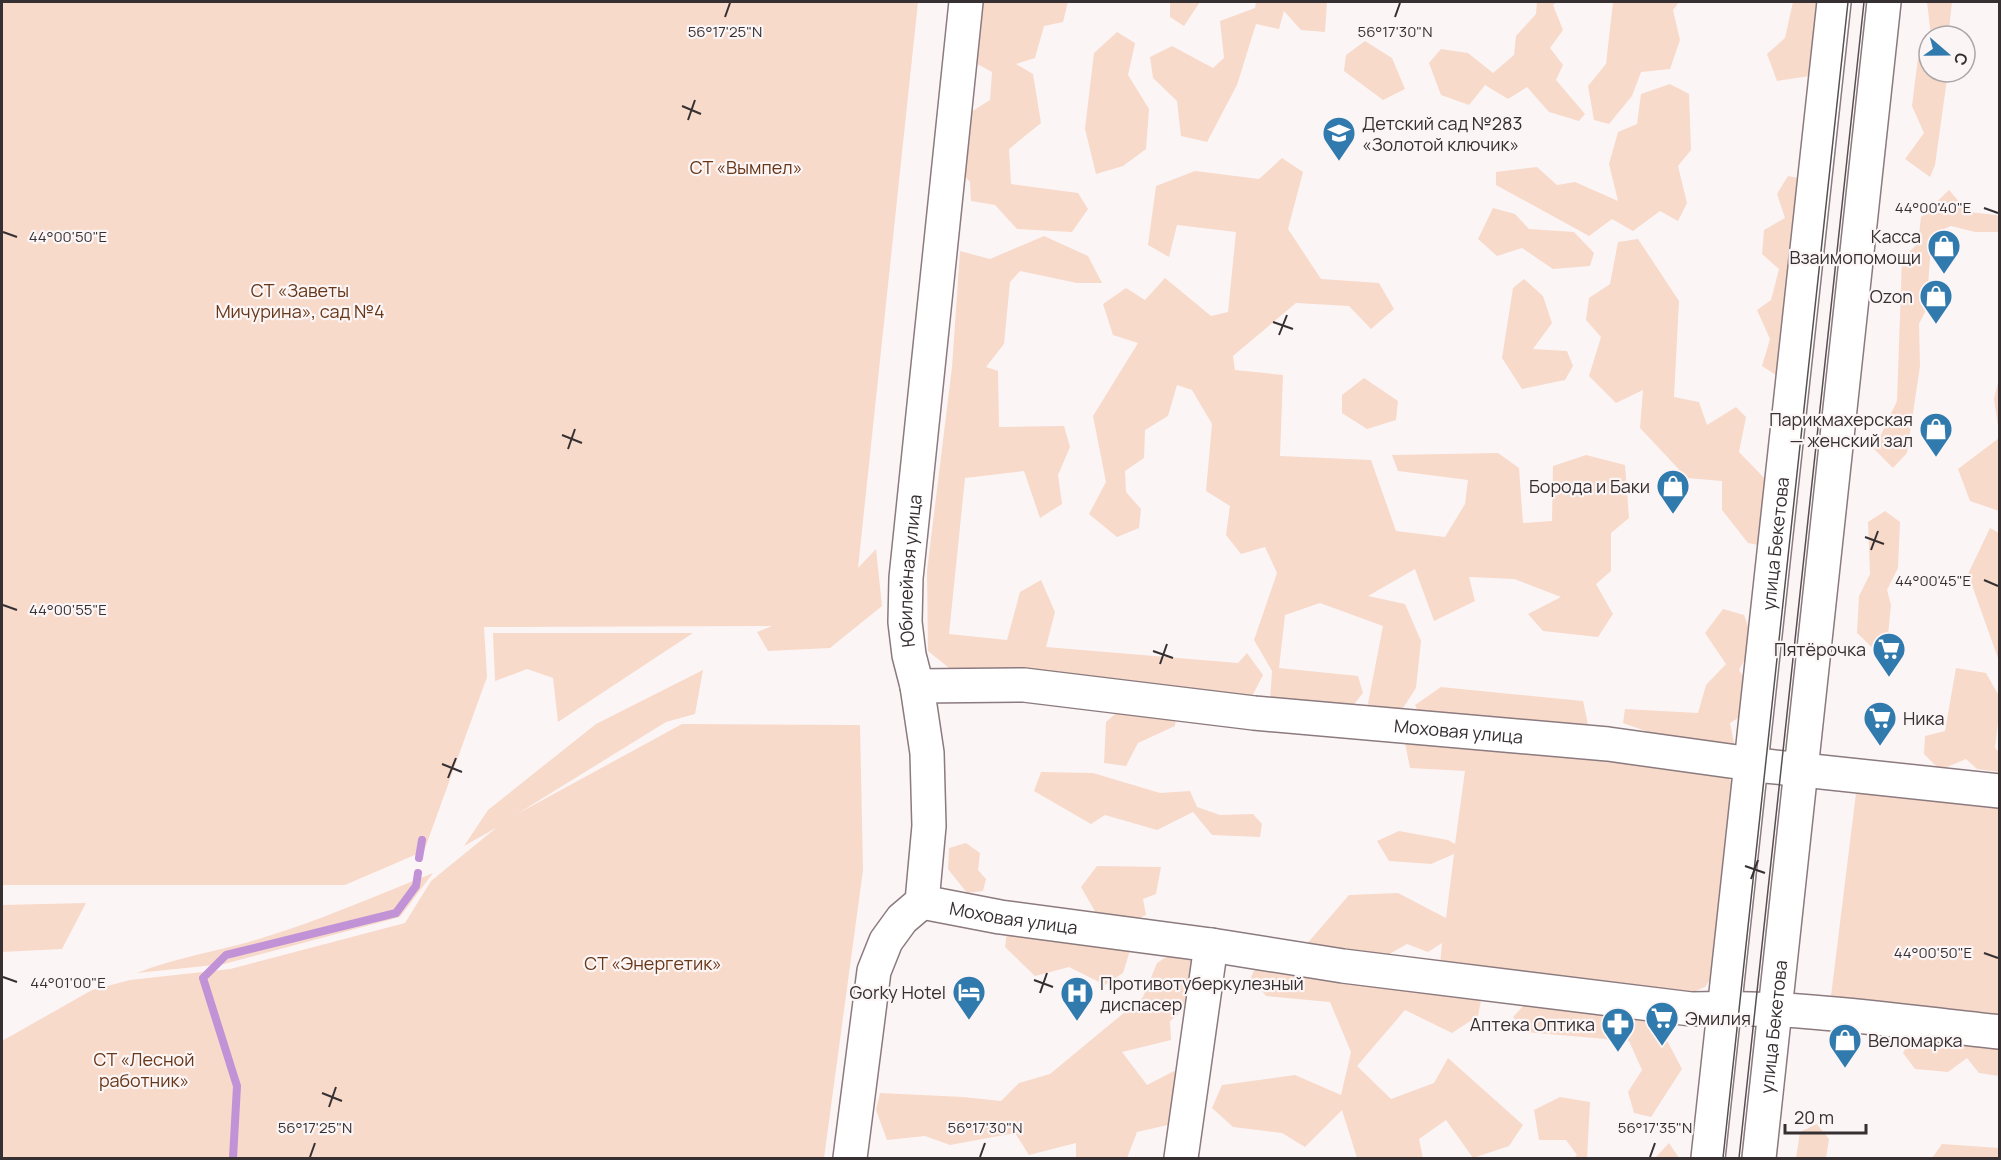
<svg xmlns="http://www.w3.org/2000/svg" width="2001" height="1160" viewBox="0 0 2001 1160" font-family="Manrope,sans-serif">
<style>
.green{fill:#f7daca;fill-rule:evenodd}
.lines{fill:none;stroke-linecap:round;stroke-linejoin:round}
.stream{stroke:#c192d6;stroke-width:8}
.minor-casing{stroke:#8b7a7e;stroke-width:36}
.major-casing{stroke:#8b7a7e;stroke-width:36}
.minor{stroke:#fff;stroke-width:33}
.major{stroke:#fff;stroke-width:33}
.tram{stroke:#575052;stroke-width:1.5}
.ticks{fill:none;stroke:#373032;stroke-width:2}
.labels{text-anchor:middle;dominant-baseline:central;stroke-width:4.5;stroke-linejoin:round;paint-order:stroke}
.poi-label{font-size:18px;fill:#373032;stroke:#fcf5f6;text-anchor:end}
.park-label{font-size:18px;fill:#683717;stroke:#fcf5f6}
.street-label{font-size:18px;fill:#373032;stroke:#fcf5f6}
.ticks-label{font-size:15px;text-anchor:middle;fill:#373032;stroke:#fcf5f6;stroke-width:4.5;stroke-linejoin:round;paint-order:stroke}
</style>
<rect width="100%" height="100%" fill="#fcf5f6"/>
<!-- green -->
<path class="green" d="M2,2H918L858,568L876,549L882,606L830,648L768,651L757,632L772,626L484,627L487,677L424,851L345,885H2Z
M973,2H1068L1063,22L1044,26L1035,58L1016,64L1033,74L1041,123L1009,149L1011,184L1078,193L1088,209L1072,232L1017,229L995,205L971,201L970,182L952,162L955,122L990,100L992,72L968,59Z
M1170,2H1200L1184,26L1170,17Z
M1256,2H1327L1325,32L1301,30L1284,11L1279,29L1256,24L1237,85L1207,142L1181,136L1177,101L1153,78L1150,57L1172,46L1213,68L1224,58L1220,21L1255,8Z
M1537,2H1557L1553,5L1563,30L1550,48L1563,65L1556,80L1585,114L1579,121L1549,112L1527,87L1508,99L1485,85L1469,105L1441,95L1429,63L1441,49L1468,53L1493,73L1514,55L1516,36L1536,14Z
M1613,2H1679L1673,10L1680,40L1670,69L1641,72L1632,96L1609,124L1594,120L1588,86L1606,64Z
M1793,2H1820L1816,6L1829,43L1810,76L1777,81L1767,54L1785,38Z
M1927,2H1952L1949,30L1945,36H1931Z
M1117,32L1135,43L1128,75L1149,109L1146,149L1123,166L1096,174L1085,129L1094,53Z
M1365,41L1392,58L1405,89L1383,100L1344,71L1346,55Z
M1929,46V72H1948L1935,165L1930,177L1905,159L1924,133L1912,106L1918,58Z
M1670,84L1689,94L1691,150L1678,166L1687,203L1678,221L1660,211L1633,231L1612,219L1589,236L1496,185V172L1537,167L1557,185L1575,182L1618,201L1609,164L1618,132L1637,124L1641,94Z
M1282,158L1303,172L1288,229L1321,279L1379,283L1394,309L1371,329L1349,306L1296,303L1233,356L1235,370L1283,375L1280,456L1371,460L1396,531L1445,537L1465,504L1468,480L1398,471L1392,455L1498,453L1519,468L1523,523L1552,521L1553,466L1586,455L1625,465L1629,518L1611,533V571L1596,584L1613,614L1598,637L1543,631L1528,614L1561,597L1514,579L1469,577L1475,601L1434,621L1415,569L1368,596L1405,604L1421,641L1416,688L1394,722L1365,719L1383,626L1320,603L1285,615L1279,668L1358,676L1363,693L1343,718L1270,701L1272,671L1254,640L1277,573L1265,547L1241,554L1226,535L1230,506L1206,491L1212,424L1192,390L1177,385L1168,416L1145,430L1144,458L1125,471L1126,492L1141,509L1139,528L1117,537L1089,514L1106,482L1093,416L1138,343L1113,335L1103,304L1126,288L1145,300L1165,278L1211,316L1228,312L1236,232L1177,225L1169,257L1148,245L1156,186L1195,171L1259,179Z
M1788,176L1809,180L1812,199L1793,214L1805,233L1779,377L1762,366L1770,339L1757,310L1771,300L1779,269L1762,254L1764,230L1785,218L1777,194Z
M1949,190L1968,212L1997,215L1999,218V232H1975L1951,226L1932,234L1926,310L1919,324L1920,366L1907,453L1893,468L1874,449L1897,401L1902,259L1918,243L1921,217Z
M1493,208L1515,214L1529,229L1574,232L1594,253L1590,266L1553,269L1522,248L1497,256L1478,239Z
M1044,236L1088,256L1102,283H1077L1020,271L1010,282L1004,344L986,367L998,371L999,427L1064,426L1070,447L1058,475L1062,504L1040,518L1024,471L965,478L949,634L1007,640L1020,592L1041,580L1055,612L1046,647L1238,663L1247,653L1263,675L1243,714L965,681L928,651L927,571L952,367L960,251L990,259Z
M1638,239L1679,301L1674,397L1699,402L1707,425L1736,407L1746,417L1739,452L1775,489L1763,546L1748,543L1722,510V481L1687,478L1640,428L1643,390L1616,403L1589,376L1601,337L1586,320L1589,298L1610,284L1618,242Z
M1524,279L1543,296L1552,323L1533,349L1567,351L1573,366L1565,380L1522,389L1502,358L1513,288Z
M1364,378L1398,401L1396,420L1367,429L1342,413V395Z
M1999,379V433L1994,399Z
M1999,438V511L1970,501L1958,469Z
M1885,511L1900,522L1898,568L1887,590L1891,605L1887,645L1877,652L1857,633L1859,596L1870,574L1868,522Z
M1990,528L1999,533V661L1968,574Z
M1723,609L1744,615L1754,643L1739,670L1760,704L1730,723L1735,748L1702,751L1623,723L1625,709L1698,713L1706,685L1726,664L1705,633Z
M493,633H693L558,722L553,678L527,669L495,681Z
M1956,668L1986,673L1999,696V713L1995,748L1999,752V772L1977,769L1966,759L1940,770L1924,754L1925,736L1945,731Z
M703,670L695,714L666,722L517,814L682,724L860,725L863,870L824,1158H2V1041L92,990L130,980L230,969L405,923L431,881L496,828L464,846L488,810L596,724Z
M1441,687L1583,701L1589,729L1724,771L1734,786L1716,972L1705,987L1693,992L1487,970L1478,1016L1452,1033L1405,1010L1357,1066L1391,1099L1434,1083L1448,1058L1523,1125L1509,1146L1473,1158L1446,1120L1419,1139L1423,1158H1357L1342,1110L1305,1147L1282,1133L1233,1127L1212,1108L1222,1085L1295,1075L1341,1095L1351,1052L1330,1002L1266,996L1251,977L1262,953H1299L1349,895L1398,893L1446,918L1454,854L1431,864L1389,861L1377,841L1399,831L1448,840L1455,844L1465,771L1410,768L1405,743L1424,724L1415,705ZM1442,943L1440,965L1386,956L1407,944L1428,952Z
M1132,699L1176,711L1175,726L1138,743L1126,766L1104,763L1106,722Z
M1041,772L1093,773L1160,793L1190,791L1197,807L1220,815L1253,814L1262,824L1260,837L1212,835L1193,812L1157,830L1105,815L1091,824L1034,791Z
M1857,785L1999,800V1024L1830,1004Z
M966,843L980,853L978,870L986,879L983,891L967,893L948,869L949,848Z
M1097,866L1161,867L1156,894L1143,899L1146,915L1132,921L1097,915L1081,887Z
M433,873L400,917L224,964L137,973C174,958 214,952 252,941C314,923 373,897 433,873Z
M86,903L62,949L2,952V905Z
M1008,925L1132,944L1123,973L1105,985L1069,967L1035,976L1005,947Z
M1180,948L1195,954L1183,1010L1170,1021L1171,1040L1122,1052L1147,1085L1174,1071L1196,1091L1198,1118L1137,1132L1127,1158H1076V1143L1029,1155L1015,1133L950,1145L925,1136L887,1140L876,1110L880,1093L963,1097L1001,1101L1019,1083L1050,1074L1143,997L1157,963Z
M1525,1004L1652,1012L1682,1069L1651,1117L1634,1113L1628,1092L1642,1070L1629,1041L1525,1032L1513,1017Z
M1912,1034L1999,1037V1076L1979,1073L1967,1058L1948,1072L1915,1069L1903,1053Z
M1560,1097L1590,1102L1587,1158H1574L1577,1155L1566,1140H1539L1534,1110Z
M1817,1124L1829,1139L1826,1158H1796L1800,1132Z
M1669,1143L1679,1158H1655Z
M1942,1144L1999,1148V1158H1932Z"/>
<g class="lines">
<!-- stream -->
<path class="stream" d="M419,858L422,840
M233,1158L237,1086L203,978L226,955L396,913L416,886L418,873"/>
<!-- minor casing -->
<g class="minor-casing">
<g id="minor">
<path id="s1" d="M917,686L1024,685L1254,713L1608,744L1766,766L2000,791"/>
<path id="s2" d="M922,902L1000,917L1211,945L1343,966L1691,1009C1794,1005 1897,1021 2000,1032"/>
<path id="s3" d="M850,1158L874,971L886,941L902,919L922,902L929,826L927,753L917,686L909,655L905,622L906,578L966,2"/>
<path d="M1181,1158L1211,945"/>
</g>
</g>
<!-- major casing -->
<g class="major-casing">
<g id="major">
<path id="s4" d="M1708,1158L1834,2"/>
<path id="s5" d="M1759,1158L1884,2"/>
</g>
</g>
<!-- minor -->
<use href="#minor" class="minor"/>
<!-- major -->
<use href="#major" class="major"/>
<!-- tram -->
<path class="tram" d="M1723,1158L1848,2
M1739,1158L1864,2"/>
</g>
<!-- ticks -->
<path class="ticks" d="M725,17L730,3M1395,17L1400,3M682,106L701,114M688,120L695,100M1984,208L1998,213M3,232L17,237M1273,322L1293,329M1279,335L1287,315M562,435L582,443M568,449L575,429M1865,537L1884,544M1871,550L1878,531M1984,580L1998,586M3,605L17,610M1153,651L1173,658M1160,664L1167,644M442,764L462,772M448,778L456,758M1745,866L1765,873M1751,879L1758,860M1984,953L1998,958M3,977L17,982M1034,980L1053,987M1040,993L1047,973M322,1093L342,1101M329,1107L336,1087M310,1157L315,1143M980,1157L985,1143M1650,1157L1655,1143"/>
<!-- icons -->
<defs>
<g id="school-pin" transform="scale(1.725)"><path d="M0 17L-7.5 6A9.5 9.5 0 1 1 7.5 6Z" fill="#317aae" stroke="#fcf5f6"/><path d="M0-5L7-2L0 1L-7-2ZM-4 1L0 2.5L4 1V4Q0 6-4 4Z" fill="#fff"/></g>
<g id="shop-pin" transform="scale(1.725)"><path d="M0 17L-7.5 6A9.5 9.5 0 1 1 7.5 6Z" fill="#317aae" stroke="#fcf5f6"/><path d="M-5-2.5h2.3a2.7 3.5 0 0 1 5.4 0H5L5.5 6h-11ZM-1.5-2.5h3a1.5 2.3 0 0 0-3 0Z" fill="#fff"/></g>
<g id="supermarket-pin" transform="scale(1.725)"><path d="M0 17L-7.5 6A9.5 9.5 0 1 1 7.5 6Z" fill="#317aae" stroke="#fcf5f6"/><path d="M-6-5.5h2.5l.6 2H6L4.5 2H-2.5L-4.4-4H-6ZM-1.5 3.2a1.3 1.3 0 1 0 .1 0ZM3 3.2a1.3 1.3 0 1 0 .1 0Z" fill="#fff"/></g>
<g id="hotel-pin" transform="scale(1.725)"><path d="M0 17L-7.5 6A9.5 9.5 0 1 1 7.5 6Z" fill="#317aae" stroke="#fcf5f6"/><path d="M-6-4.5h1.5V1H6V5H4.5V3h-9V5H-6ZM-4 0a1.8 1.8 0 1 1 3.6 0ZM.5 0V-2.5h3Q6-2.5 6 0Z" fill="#fff"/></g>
<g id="hospital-pin" transform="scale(1.725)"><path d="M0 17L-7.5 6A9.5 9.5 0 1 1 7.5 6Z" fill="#317aae" stroke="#fcf5f6"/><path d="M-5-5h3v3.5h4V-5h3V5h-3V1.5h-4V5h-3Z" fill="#fff"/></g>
<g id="pharmacy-pin" transform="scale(1.725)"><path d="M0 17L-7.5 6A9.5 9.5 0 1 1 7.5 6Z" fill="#317aae" stroke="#fcf5f6"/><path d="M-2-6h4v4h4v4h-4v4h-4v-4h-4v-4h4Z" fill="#fff"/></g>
</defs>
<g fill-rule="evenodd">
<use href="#school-pin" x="1339" y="133"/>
<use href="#shop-pin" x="1944" y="246"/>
<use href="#shop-pin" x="1936" y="296"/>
<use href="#shop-pin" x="1936" y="429"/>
<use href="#shop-pin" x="1673" y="486"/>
<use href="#supermarket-pin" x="1889" y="649"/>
<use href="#supermarket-pin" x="1880" y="718"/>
<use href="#hotel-pin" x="969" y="992"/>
<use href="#hospital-pin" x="1077" y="993"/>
<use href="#supermarket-pin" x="1662" y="1018"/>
<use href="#pharmacy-pin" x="1618" y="1024"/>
<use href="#shop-pin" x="1845" y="1040"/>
</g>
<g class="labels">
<!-- poi labels -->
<g class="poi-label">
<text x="1362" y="123" text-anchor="start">Детский сад №283<tspan x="1362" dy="21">«Золотой ключик»</tspan></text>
<text x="1921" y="236">Касса<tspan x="1921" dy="21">Взаимопомощи</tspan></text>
<text x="1913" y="296">Ozon</text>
<text x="1913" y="419">Парикмахерская<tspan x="1913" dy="21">— женский зал</tspan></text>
<text x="1650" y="486">Борода и Баки</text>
<text x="1866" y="649">Пятёрочка</text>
<text x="1903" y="718" text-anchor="start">Ника</text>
<text x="1100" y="983" text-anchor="start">Противотуберкулезный<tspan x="1100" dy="21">диспасер</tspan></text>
<text x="946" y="992">Gorky Hotel</text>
<text x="1685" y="1018" text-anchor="start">Эмилия</text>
<text x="1595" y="1024">Аптека Оптика</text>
<text x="1868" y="1040" text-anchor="start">Веломарка</text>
</g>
<!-- park labels -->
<g class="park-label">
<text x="746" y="167">СТ «Вымпел»</text>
<text x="300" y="290">СТ «Заветы<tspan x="300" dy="21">Мичурина», сад №4</tspan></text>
<text x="653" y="963">СТ «Энергетик»</text>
<text x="144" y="1059">СТ «Лесной<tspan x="144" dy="21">работник»</tspan></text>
</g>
<!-- street labels -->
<g class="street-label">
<text stroke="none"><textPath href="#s4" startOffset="618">улица Бекетова</textPath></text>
<text stroke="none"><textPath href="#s3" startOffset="608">Юбилейная улица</textPath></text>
<text stroke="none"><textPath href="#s1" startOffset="544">Моховая улица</textPath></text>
<text stroke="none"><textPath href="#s2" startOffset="93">Моховая улица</textPath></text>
<text stroke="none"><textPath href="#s5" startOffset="132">улица Бекетова</textPath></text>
</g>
</g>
<g class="ticks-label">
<text x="725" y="37">56°17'25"N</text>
<text x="1395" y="37">56°17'30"N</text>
<text x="1933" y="213">44°00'40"E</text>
<text x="68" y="242">44°00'50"E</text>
<text x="1933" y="586">44°00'45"E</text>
<text x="68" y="615">44°00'55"E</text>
<text x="1933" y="958">44°00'50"E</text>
<text x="68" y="988">44°01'00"E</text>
<text x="315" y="1133">56°17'25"N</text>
<text x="985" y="1133">56°17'30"N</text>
<text x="1655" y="1133">56°17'35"N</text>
</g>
<!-- border -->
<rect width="2001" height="1160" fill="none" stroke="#373032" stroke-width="6"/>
<!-- north arrow -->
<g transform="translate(1947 54) rotate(110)"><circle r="28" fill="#fcf5f6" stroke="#ada6a8" stroke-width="1.5"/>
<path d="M0-4.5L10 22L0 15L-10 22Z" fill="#317aae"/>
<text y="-9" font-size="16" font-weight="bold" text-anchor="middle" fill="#373032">С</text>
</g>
<!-- scale -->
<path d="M1785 1124v9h81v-9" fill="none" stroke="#373032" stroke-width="3"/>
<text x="1794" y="1124" font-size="18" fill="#373032" stroke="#fcf5f6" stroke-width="4.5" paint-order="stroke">20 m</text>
</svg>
